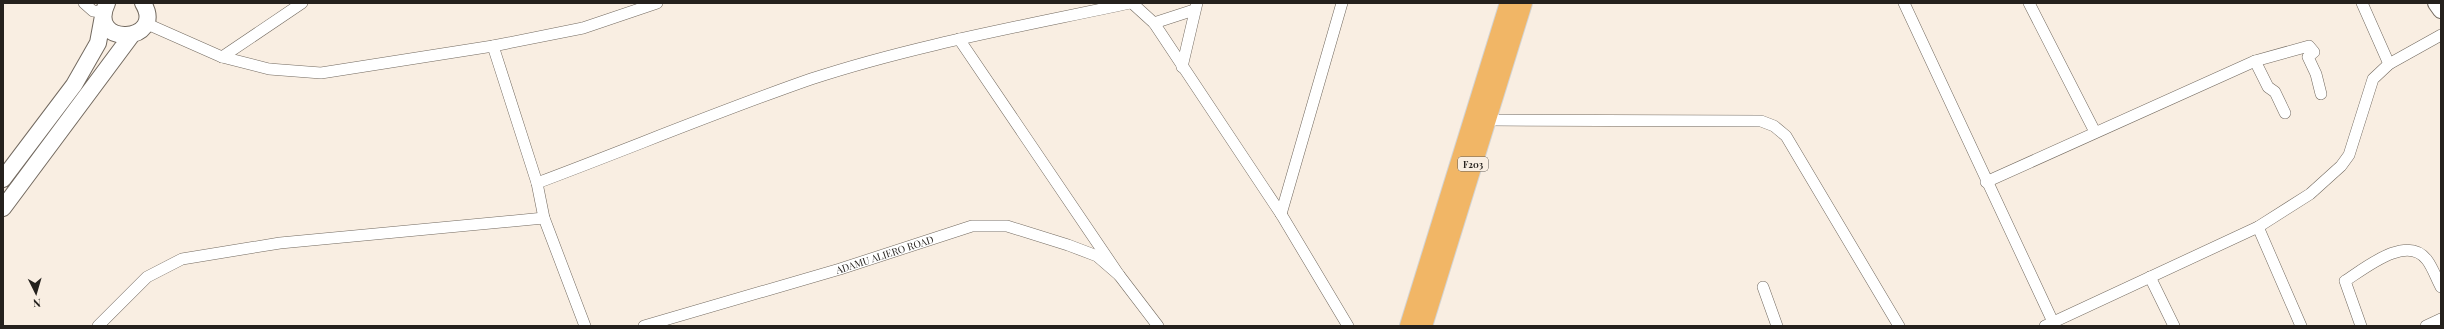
<svg xmlns="http://www.w3.org/2000/svg" width="2444" height="329" viewBox="0 0 2444 329" font-family="'Playfair Display',serif">
<style>
.lines{fill:none;stroke-linecap:round;stroke-linejoin:round}
.street-casing{stroke:#72695f;stroke-width:12}
.secondary-casing{stroke:#72695f;stroke-width:18}
.primary-casing{stroke:#d3d3d2;stroke-width:20}
.street{stroke:#fff;stroke-width:11}
.secondary{stroke:#fff;stroke-width:16}
.primary{stroke:#f1b666;stroke-width:18}
.labels{text-anchor:middle;dominant-baseline:central;stroke-width:3;stroke-linejoin:round;paint-order:stroke}
.shield{fill:#f9eee2;stroke:#655e58;stroke-width:1}
.shield-label{font-size:9px;font-weight:bold;fill:#25211d}
.street-label{font-size:10px;fill:#25211d;stroke:#f9eee2}
</style>
<rect width="100%" height="100%" fill="#f9eee2"/>
<g class="lines">
<!-- street casing -->
<g class="street-casing">
<g id="street">
<path d="M84,3L93,11L103,12"/>
<path d="M1132,3L1154,23L1281,214L1348,326"/>
<path d="M1904,3L2053,322"/>
<path d="M2029,3L2095,132"/>
<path d="M2362,3L2389,64"/>
<path d="M145,23L222,57L269,69L321,73L493,46L583,28L657,3"/>
<path d="M1154,23L1194,10"/>
<path d="M959,39L1119,275L1158,326"/>
<path d="M493,46L537,183L544,218L585,326"/>
<path d="M222,57L302,3"/>
<path d="M2255,61L2268,87L2275,92L2285,113"/>
<path d="M1182,67L1197,3"/>
<path d="M1487,120L1761,121L1774,126L1786,136L1899,326"/>
<path d="M1986,182L2255,61L2309,46L2314,52L2308,57L2316,74L2321,94"/>
<path d="M537,183C628,149 719,111 811,79C915,45 1023,26 1130,3"/>
<path d="M1281,214L1342,3"/>
<path d="M2258,227L2301,326"/>
<path d="M2150,277L2174,326"/>
<path d="M1763,287L1777,326"/>
<path d="M98,326L147,277L182,259L280,243L544,218"/>
<path id="s1" d="M644,326L840,269L972,226H1007L1068,245L1097,256L1119,275"/>
<path d="M2045,326L2258,227L2310,194L2341,166L2349,155L2373,79L2389,64L2441,35"/>
<path d="M2361,326L2345,281C2364,269 2407,233 2427,260C2433,268 2436,278 2441,287"/>
<path d="M2426,326L2441,319"/>
</g>
</g>
<!-- secondary casing -->
<g class="secondary-casing">
<path id="secondary" d="M107,3C86,48 167,43 143,3
M2436,3L2441,10
M3,179L74,85L98,43L103,16
M3,208L131,36"/>
</g>
<!-- primary casing -->
<g class="primary-casing">
<path id="primary" d="M1409,326L1509,3
M1423,326L1523,3"/>
</g>
<!-- street -->
<use href="#street" class="street"/>
<!-- secondary -->
<use href="#secondary" class="secondary"/>
<!-- primary -->
<use href="#primary" class="primary"/>
</g>
<g class="labels">
<!-- shield labels -->
<rect class="shield" x="1458" y="157" width="30" height="14" rx="3"/>
<g class="shield-label">
<text x="1473" y="164">F203</text>
</g>
<!-- street labels -->
<g class="street-label">
<text stroke="none"><textPath href="#s1" startOffset="251">ADAMU ALIERO ROAD</textPath></text>
</g>
</g>
<!-- border -->
<rect width="2444" height="329" fill="none" stroke="#25211d" stroke-width="8"/>
<!-- north arrow -->
<g transform="translate(36 293) rotate(175)" stroke="#f9eee2" stroke-width="3" paint-order="stroke">
<path d="M0-3L7 15L0 10L-7 15Z" fill="#25211d"/>
<text y="-6" font-size="11" font-weight="bold" text-anchor="middle" fill="#25211d">N</text>
</g>
</svg>
